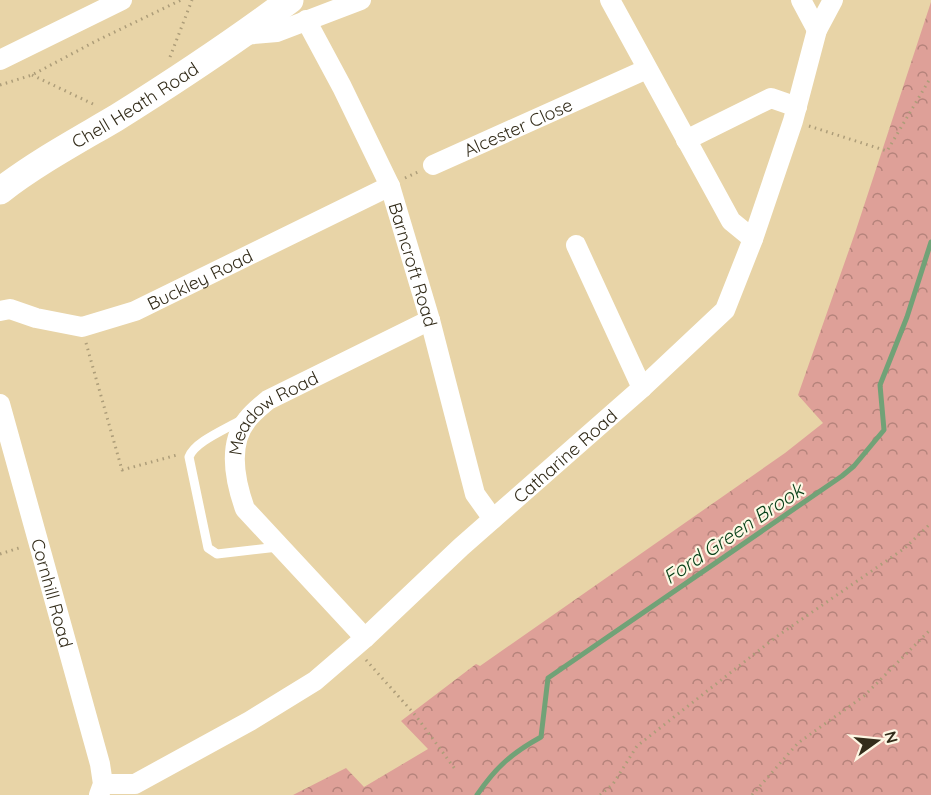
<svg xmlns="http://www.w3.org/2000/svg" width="931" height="795" viewBox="0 0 931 795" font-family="Quicksand,sans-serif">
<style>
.forest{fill:url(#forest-crowns)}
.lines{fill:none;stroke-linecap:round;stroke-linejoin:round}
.stream{stroke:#71a277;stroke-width:5}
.path{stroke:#ad9d79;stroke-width:3;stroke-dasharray:1.5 4.5;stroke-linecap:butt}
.lane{stroke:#fff;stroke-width:9}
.street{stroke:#fff;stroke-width:20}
.secondary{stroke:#fff;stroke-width:27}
.labels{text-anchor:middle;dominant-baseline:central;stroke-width:4.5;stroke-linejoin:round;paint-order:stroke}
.street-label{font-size:18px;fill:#332c1a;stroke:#fef7e4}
.water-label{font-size:20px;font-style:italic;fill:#053f16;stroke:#fef7e4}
</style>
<defs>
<pattern id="forest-crowns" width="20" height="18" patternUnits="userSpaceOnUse" patternTransform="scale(1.5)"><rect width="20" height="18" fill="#dea098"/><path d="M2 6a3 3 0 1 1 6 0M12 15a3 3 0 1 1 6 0" fill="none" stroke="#b5837b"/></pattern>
</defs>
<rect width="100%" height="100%" fill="#e8d4a7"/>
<!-- forest -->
<path class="forest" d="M931,2V795H293L346,768L364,787L428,749L401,721L476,664L480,666L785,453L823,423L798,395L855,233Z"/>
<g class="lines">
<!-- stream -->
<path class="stream" d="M477,795C496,767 512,753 541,737L548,678L842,476L854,466L884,430L880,385L907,317L931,242"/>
<!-- path -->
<path class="path" d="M170,57L192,0
M32,75L95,105
M0,85L32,75L96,41L181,0
M809,126L887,151L931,77
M405,178L418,172
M86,343L122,470L177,455
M0,554L22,547
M366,660L416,716L455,769
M600,795L613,784L637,746L776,637L905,548L931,523
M752,795L798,743L864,696L931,629"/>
<!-- lane -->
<path class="lane" d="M241,420C226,429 194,442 189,457L208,548L217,554L278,547"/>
<!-- street -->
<g class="street">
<path d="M610,0L731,221L753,239"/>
<path d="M801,0L817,30"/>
<path id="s1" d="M306,20L342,87L390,186L430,320L475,494L493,519"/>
<path d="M243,35L277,32L361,0"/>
<path d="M0,60L122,0"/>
<path d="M686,140L771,98L797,107"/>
<path id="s2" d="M433,165L647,69"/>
<path d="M576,245L642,388"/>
<path id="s3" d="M0,311L10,309L36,318L82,327L135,311L390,186"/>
<path id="s4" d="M0,404L100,764L103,784L99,795"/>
<path id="s5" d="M365,638L245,509C235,481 227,445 247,420C253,412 261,406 268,400L430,320"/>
<path id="s6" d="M103,784H135L250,721L315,681L365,638L461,547L642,388L725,310L753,239L793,121L817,30L833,0"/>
</g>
<!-- secondary -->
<path class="secondary" id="s7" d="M0,191C36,163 77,141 116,118C175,81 234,42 290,0"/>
</g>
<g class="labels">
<!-- street labels -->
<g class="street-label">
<text stroke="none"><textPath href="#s7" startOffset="160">Chell Heath Road</textPath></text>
<text stroke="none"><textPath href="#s2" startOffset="93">Alcester Close</textPath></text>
<text stroke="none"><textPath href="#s1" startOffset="268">Barncroft Road</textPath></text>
<text stroke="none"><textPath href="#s3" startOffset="212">Buckley Road</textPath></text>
<text stroke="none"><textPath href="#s5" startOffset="292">Meadow Road</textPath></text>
<text stroke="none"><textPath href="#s6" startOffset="576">Catharine Road</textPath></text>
<text stroke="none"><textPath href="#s4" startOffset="196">Cornhill Road</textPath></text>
</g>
<!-- water labels -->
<g class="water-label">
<text transform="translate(733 533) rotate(-34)">Ford Green Brook</text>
</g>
</g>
<!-- north arrow -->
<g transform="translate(877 741) rotate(75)" stroke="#fef7e4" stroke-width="4.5" paint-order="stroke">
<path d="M0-4.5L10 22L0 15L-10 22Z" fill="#332c1a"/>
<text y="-9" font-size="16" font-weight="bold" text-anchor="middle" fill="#332c1a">N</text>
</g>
</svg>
